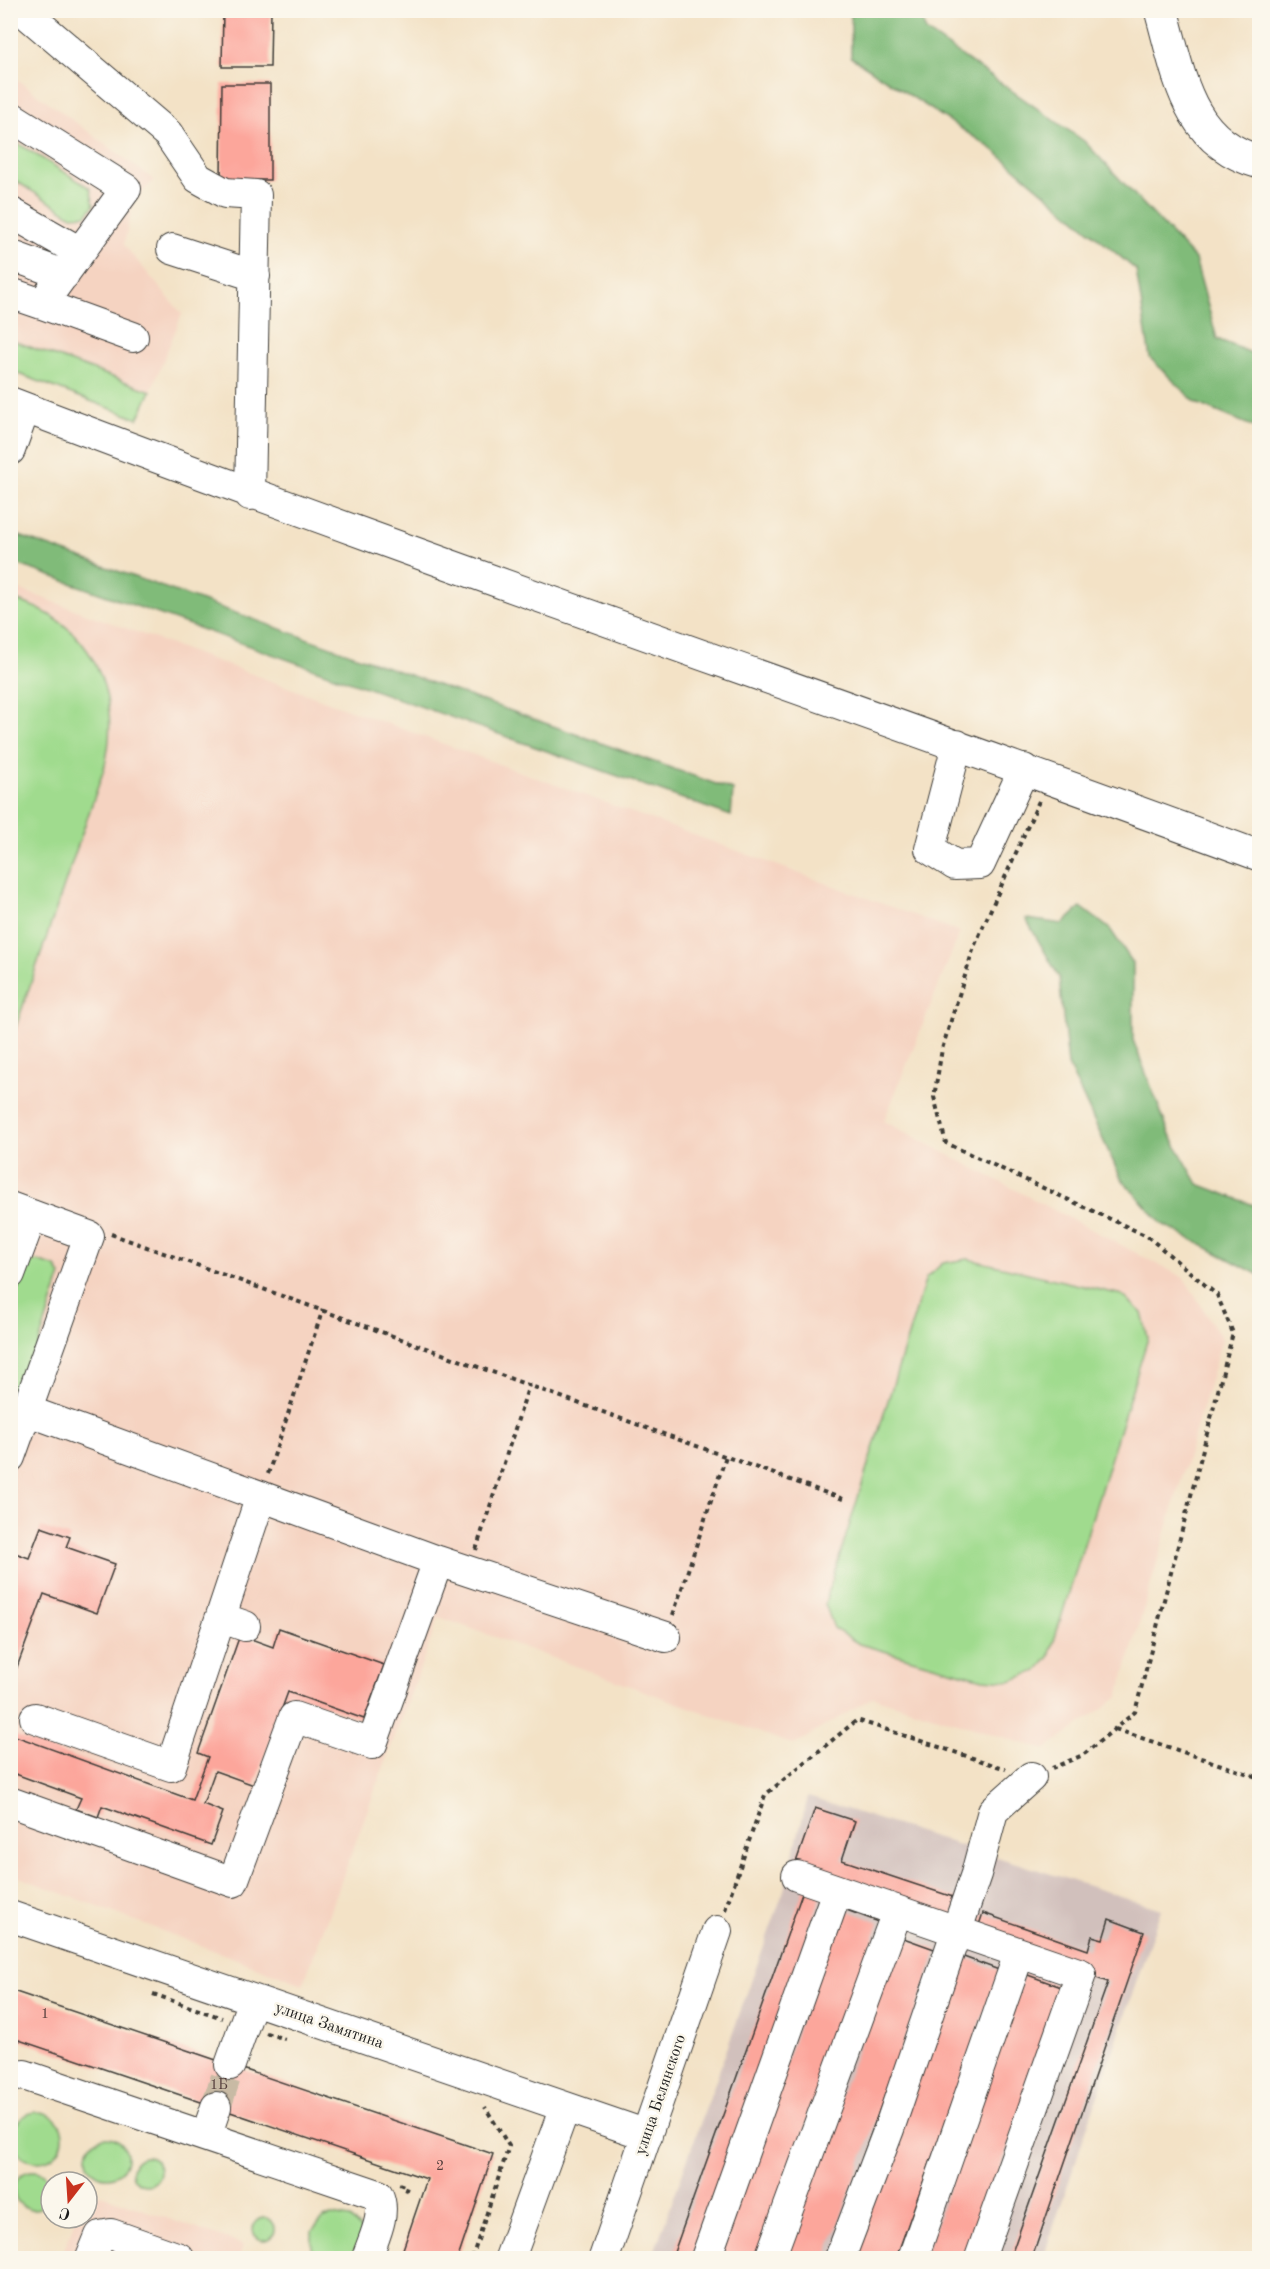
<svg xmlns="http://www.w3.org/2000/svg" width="1270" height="2269" viewBox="0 0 1270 2269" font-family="'Old Standard TT',serif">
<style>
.built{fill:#f5d3c1}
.industrial{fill:#d1c0bc}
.green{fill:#a0db8e;stroke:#5e7c55;stroke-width:1.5}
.forest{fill:#80bb79;stroke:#4e6c4a;stroke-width:1.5}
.building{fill:#fca69b}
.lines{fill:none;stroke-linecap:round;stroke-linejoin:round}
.minor-tunnel{stroke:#c8baa4;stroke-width:30;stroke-dasharray:30 15;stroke-linecap:butt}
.minor-casing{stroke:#3c3a36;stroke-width:32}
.major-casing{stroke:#3c3a36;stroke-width:35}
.path{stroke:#3c3a36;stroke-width:4;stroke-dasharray:4.5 4.5;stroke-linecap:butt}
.minor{stroke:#fff;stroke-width:30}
.major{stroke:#fff;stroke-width:33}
.labels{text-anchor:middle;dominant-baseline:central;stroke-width:5;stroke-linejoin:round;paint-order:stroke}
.number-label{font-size:14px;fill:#543e3c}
.street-label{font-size:16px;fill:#1c1c1c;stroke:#fbf7ec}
</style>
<rect width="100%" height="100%" fill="#fbf7ec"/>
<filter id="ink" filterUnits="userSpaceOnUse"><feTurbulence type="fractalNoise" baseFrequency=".0167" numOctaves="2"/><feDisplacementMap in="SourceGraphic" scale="12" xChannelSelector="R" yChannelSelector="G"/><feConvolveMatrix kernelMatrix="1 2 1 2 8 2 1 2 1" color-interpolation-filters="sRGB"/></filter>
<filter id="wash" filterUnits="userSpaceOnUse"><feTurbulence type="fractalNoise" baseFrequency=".008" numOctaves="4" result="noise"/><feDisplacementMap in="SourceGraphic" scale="24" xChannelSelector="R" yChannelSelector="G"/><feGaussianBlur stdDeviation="1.35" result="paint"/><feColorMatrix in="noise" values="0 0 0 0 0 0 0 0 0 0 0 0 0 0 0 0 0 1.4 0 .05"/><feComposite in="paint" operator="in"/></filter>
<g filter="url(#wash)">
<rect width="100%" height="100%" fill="#f3e2c6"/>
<!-- built -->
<path class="built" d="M11,75L154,180L133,202L124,245L182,314L151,391L11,340Z
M10,586L960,932L884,1121L1184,1278L1222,1339L1118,1697L1045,1750L873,1697L794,1745L439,1617L303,1984L11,1874Z
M87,2190L243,2245L239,2258H61L76,2218H87Z"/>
<!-- industrial -->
<path class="industrial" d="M808,1797L1161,1909L1043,2258H652L784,1890Z"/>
<!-- green -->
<path class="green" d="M11,139L90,188L94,205L86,215L72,216L11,178Z
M11,340L151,391L138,419L11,371Z
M11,599C90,619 124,692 104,769L11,1041Z
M968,1259L1122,1295L1142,1313L1148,1338L1049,1657L1037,1671L1010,1681L983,1679L859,1644L834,1628L825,1604L926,1278L943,1263Z
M37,1261L56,1267L61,1275L10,1431C10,1393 2,1300 21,1270C25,1264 31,1262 37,1261Z
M13 2137a25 25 0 1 1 50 0a25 25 0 1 1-50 0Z
M87 2157a20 20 0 1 1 40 0a20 20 0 1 1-40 0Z
M132 2171a14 14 0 1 1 28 0a14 14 0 1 1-28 0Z
M14 2190a19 19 0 1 1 38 0a19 19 0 1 1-38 0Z
M332,2215L350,2218L362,2231L356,2258H319L312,2250V2231L324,2218Z
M253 2229a11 11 0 1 1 22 0a11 11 0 1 1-22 0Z"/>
<!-- forest -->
<path class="forest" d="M851,11H918L926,31L1084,141L1195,259L1217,339L1259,356V429L1196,403L1150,358L1136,270L991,148L851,57Z
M11,533L733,790L731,816L11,562Z
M1081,907L1110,929L1133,963V1040L1169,1133L1198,1184L1259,1207V1275L1162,1224L1121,1178L1068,1065L1059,977L1026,919L1063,924Z"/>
<g id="blocks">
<!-- building -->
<path class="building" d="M223,10H271L270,67H222Z
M222,84H270V180H221Z
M41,1527L70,1537L66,1547L115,1564L97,1613L44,1594L10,1686V1551L29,1558Z
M279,1628L384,1665L364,1719L288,1692L254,1785L215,1771L203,1804L223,1812L211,1845L102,1806L98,1817L76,1809L81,1798L10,1772L14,1757L10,1756V1734L192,1800L208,1757L198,1753L240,1635L273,1647Z
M815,1808L855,1821L842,1860L959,1899L953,1917L795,1865Z
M804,1888L822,1894L692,2258H672Z
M841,1908L879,1922L759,2258H716Z
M983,1913L1088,1950L1092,1936L1103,1939L1109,1919L1144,1932L1032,2258H1010L1108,1982L975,1937Z
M898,1936L937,1950L826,2258H783Z
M961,1956L999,1970L896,2258H853Z
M1025,1974L1064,1988L968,2258H924Z
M10,1990L493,2154L458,2258H400L427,2179L10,2037Z"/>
</g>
</g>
<g filter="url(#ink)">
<use href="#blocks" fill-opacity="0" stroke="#3c3a36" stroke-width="1.5"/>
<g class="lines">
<!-- minor-tunnel -->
<path class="minor-tunnel" d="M216,2107L230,2065"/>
<!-- minor casing -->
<g class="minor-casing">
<path id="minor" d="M22,10L168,134L198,178L225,193L256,195L250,495
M10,116L126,189L42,304L10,293
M10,212L80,252
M172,249L255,276
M10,255L64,275
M42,304L133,337
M10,402C424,561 844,702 1260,856
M10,450L25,408
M957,745L930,849L955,865L980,864L1024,769
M10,1207L89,1236L10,1457
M10,1274L32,1215
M28,1411L438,1561L666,1637
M222,1618L245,1626
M35,1718L171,1766L261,1496
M10,1802L233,1882L294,1717L372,1744L438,1561
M797,1876L1081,1974L980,2258
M10,1916L647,2135
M230,2065L253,2000
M10,2077L24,2075L378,2195C387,2214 373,2239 367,2258
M206,2136L216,2107
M91,2258L100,2236L111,2234L179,2258
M510,2258L565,2107
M604,2258L717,1931
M706,2258L837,1891
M770,2258L897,1912
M840,2258L889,2129L976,1874L993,1811L1031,1777
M913,2258L1019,1954"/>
</g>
<!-- major casing -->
<g class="major-casing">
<path id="major" d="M1161,10C1179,73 1186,142 1260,162"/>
</g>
<!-- path -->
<path class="path" d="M1039,801L974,947L942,1049L934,1097L946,1143L1147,1236L1217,1295L1233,1333L1135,1712L1083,1755L1052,1768
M111,1234L843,1499
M268,1474L323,1309
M476,1550L529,1385
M673,1615L726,1456
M1115,1729L1260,1778
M725,1910L765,1795L857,1720L1006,1769
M153,1994L222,2018
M266,2033L285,2039
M399,2184L407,2187L404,2195
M472,2258L509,2146L485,2107"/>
<!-- minor -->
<use href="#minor" class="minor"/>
<!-- major -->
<use href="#major" class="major"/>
</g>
</g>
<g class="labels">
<!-- number labels -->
<g class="number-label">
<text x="45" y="2014">1</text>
<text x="219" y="2085">1Б</text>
<text x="440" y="2166">2</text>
</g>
<!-- street labels -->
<g class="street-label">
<text transform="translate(329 2026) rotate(19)">улица Замятина</text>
<text transform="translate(661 2095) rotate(-71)">улица Белянского</text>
</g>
</g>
<!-- margin -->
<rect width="1270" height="2269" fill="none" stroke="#fbf7ec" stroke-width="36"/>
<!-- north arrow -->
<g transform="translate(69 2200) rotate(197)"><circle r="28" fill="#fbf7ec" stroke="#a29f99" stroke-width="1.5"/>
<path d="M0-4.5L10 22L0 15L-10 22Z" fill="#c8321e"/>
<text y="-9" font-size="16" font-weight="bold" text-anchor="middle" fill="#1c1c1c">С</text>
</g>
</svg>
